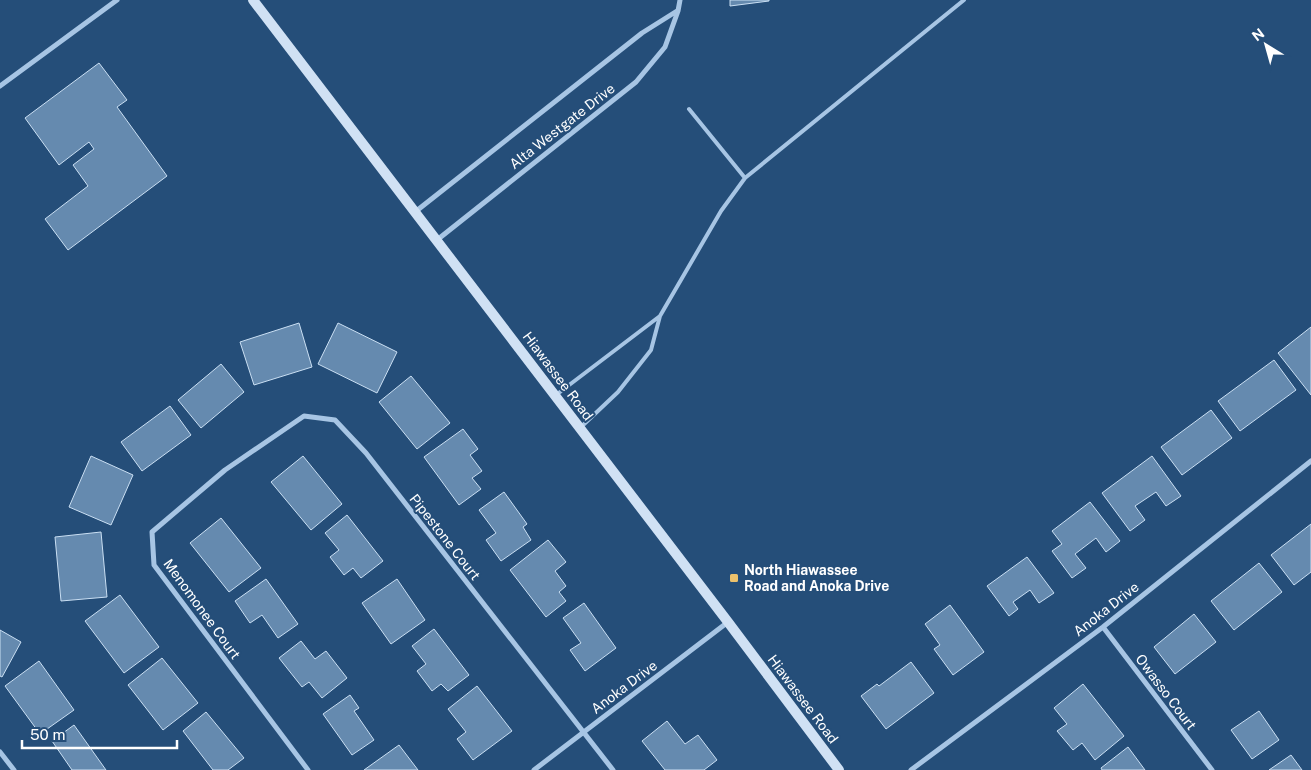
<svg xmlns="http://www.w3.org/2000/svg" width="1311" height="770" viewBox="0 0 1311 770" font-family="'Public Sans',sans-serif">
<style>
.building{fill:#658aaf;stroke:#cadff3}
.lines{fill:none;stroke-linecap:round;stroke-linejoin:round}
.service{stroke:#a7c5e4;stroke-width:4}
.minor{stroke:#a7c5e4;stroke-width:5}
.secondary{stroke:#d0e1f4;stroke-width:10}
.poi-dot{fill:#edc26c;stroke:#254e79;stroke-width:2}
.labels{text-anchor:middle;dominant-baseline:central;stroke-width:4;stroke-linejoin:round;paint-order:stroke}
.street-label{font-size:14px;fill:#fff;stroke:#254e79}
.poi-label{font-size:14px;font-weight:bold;fill:#fff;stroke:#254e79;text-anchor:start}
</style>
<rect width="100%" height="100%" fill="#254e79"/>
<!-- building -->
<path class="building" d="M730,0H769V1L730,6Z
M99,63L127,100L117,107L167,176L68,250L45,219L88,186L73,165L94,149L89,142L59,165L25,118Z
M299,323L312,367L254,385L240,342Z
M338,323L397,352L377,393L318,364Z
M1311,327V395L1278,353Z
M1274,360L1296,390L1240,431L1218,401Z
M221,364L244,392L201,428L178,400Z
M411,376L450,423L417,449L379,402Z
M170,406L191,435L142,471L121,442Z
M1211,410L1232,438L1182,475L1161,447Z
M463,429L478,449L470,455L482,471L472,478L481,489L459,505L424,457Z
M91,456L133,475L111,525L69,507Z
M303,456L342,504L311,530L271,482Z
M1152,456L1181,496L1166,506L1156,492L1135,506L1145,520L1130,531L1102,493Z
M504,492L527,524L523,527L531,540L501,561L486,540L496,533L479,510Z
M1090,502L1120,541L1106,552L1096,538L1075,554L1086,568L1072,578L1052,551L1062,544L1052,531Z
M347,515L383,561L361,578L353,568L344,575L330,557L339,550L325,533Z
M221,518L261,568L229,592L190,543Z
M1311,524V572L1294,585L1271,555Z
M101,532L107,597L61,601L55,537Z
M548,540L566,562L555,571L566,586L559,592L566,601L546,617L510,570Z
M1027,557L1054,593L1039,603L1030,590L1013,602L1018,609L1009,616L987,586Z
M1259,563L1282,592L1234,630L1211,601Z
M266,579L298,624L278,638L262,615L250,623L235,601Z
M397,579L425,620L391,644L362,603Z
M120,595L159,647L124,673L85,621Z
M584,603L616,648L585,671L570,650L581,643L563,618Z
M950,605L984,652L953,675L934,649L940,645L925,624Z
M1194,614L1216,642L1175,674L1154,647Z
M434,629L469,675L448,691L441,684L432,691L417,671L426,664L412,646Z
M0,630L21,642L2,677L0,676Z
M301,641L315,659L326,651L347,678L322,698L309,682L302,687L279,658Z
M162,658L198,703L163,730L128,685Z
M39,661L74,710L40,734L5,686Z
M911,662L934,693L886,729L861,696L877,684L879,686Z
M1083,684L1124,736L1095,760L1082,743L1073,750L1057,731L1067,724L1054,708Z
M477,686L512,731L473,760L457,739L466,732L448,709Z
M350,695L359,708L354,711L374,740L352,755L323,714Z
M1259,711L1279,740L1252,759L1231,730Z
M206,712L244,758L228,770H213L183,731Z
M667,721L685,744L698,735L717,760L704,770H665L642,741Z
M74,725L106,770H72L52,741Z
M399,745L418,770H364Z
M1128,747L1145,770H1102L1101,768Z
M1291,755L1302,770H1269Z"/>
<g class="lines">
<!-- service -->
<path class="service" d="M689,109L745,178
M556,395L660,316
M581,427L618,392L651,350L660,316L721,211L745,178L964,0"/>
<!-- minor -->
<path class="minor" d="M0,86L117,0
M415,212L642,33L677,11
M437,240L636,82L665,47L678,11L680,0
M1103,627L1212,770
M0,752L14,770
M308,770L154,565L152,532L225,470L304,416L335,420L366,453L613,770
M534,770L728,622
M911,770L1103,627L1311,461"/>
<!-- secondary -->
<path class="secondary" d="M253,0L728,622L839,770"/>
</g>
<!-- markers -->
<rect class="poi-dot" x="729" y="573" width="10" height="10" rx="2.5"/>
<g class="labels">
<!-- street labels -->
<g class="street-label">
<text transform="translate(562 126) rotate(-38)">Alta Westgate Drive</text>
<text transform="translate(558 376) rotate(53)">Hiawassee Road</text>
<text transform="translate(445 537) rotate(52)">Pipestone Court</text>
<text transform="translate(202 609) rotate(54)">Menomonee Court</text>
<text transform="translate(1106 609) rotate(-38)">Anoka Drive</text>
<text transform="translate(624 687) rotate(-37)">Anoka Drive</text>
<text transform="translate(1166 692) rotate(53)">Owasso Court</text>
<text transform="translate(803 699) rotate(53)">Hiawassee Road</text>
</g>
<!-- poi labels -->
<g class="poi-label">
<text x="744" y="570">North Hiawassee<tspan x="744" dy="16">Road and Anoka Drive</tspan></text>
</g>
</g>
<!-- north arrow -->
<g transform="translate(1266 45) rotate(323)" stroke="#254e79" stroke-width="4" paint-order="stroke">
<path d="M0-4L9 19L0 12L-9 19Z" fill="#ffffff"/>
<text y="-8" font-size="14" font-weight="bold" text-anchor="middle" fill="#ffffff">N</text>
</g>
<!-- scale -->
<path d="M22 740v8h155v-8" fill="none" stroke="#ffffff" stroke-width="2.5"/>
<text x="30" y="740" font-size="15" fill="#ffffff" stroke="#254e79" stroke-width="4" paint-order="stroke">50 m</text>
</svg>
